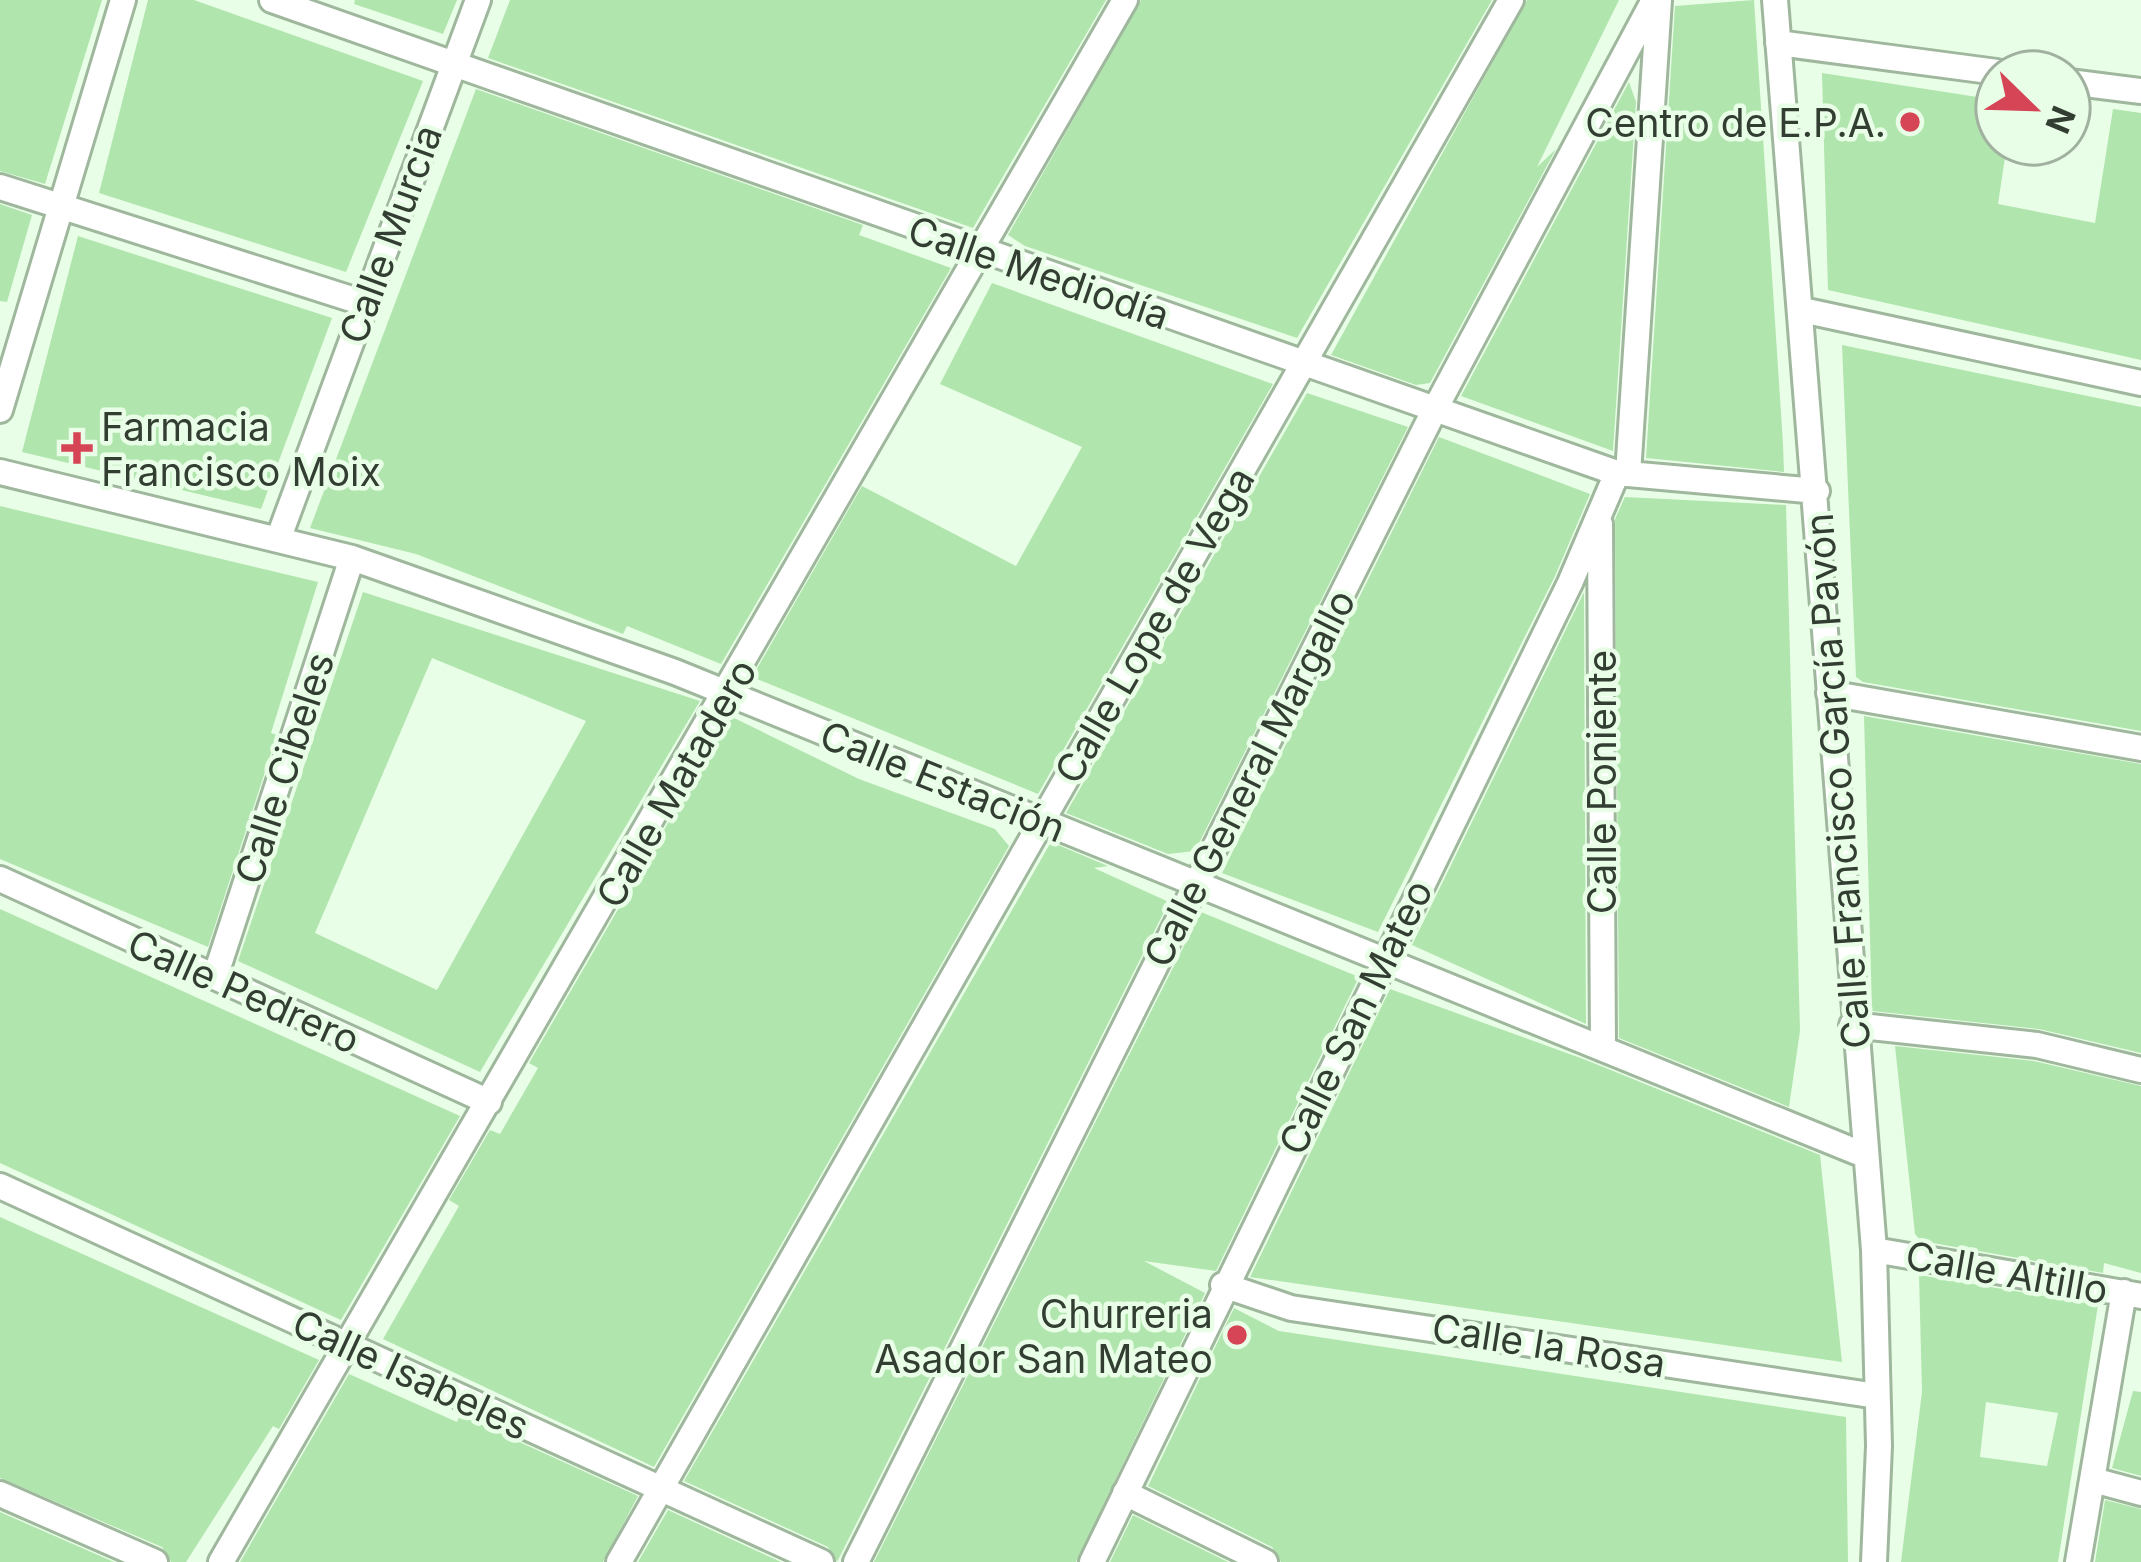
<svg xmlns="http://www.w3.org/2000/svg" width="2141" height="1562" viewBox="0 0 2141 1562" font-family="Inter,sans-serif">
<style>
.building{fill:#b1e5ae;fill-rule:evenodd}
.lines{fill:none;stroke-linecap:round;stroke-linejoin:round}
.street-casing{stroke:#9fb89d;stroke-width:30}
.street{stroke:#fff;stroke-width:24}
.poi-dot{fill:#d64555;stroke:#e9fee7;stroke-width:4.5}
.labels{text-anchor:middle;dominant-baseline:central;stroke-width:9;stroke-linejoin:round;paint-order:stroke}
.poi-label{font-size:39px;fill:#333e32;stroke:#e9fee7;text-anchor:end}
.street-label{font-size:39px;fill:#333e32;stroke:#e9fee7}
</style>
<rect width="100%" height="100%" fill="#e9fee7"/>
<!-- building -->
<path class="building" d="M0,0H102L45,184L0,171Z
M148,0H194L423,81L346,272L99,193Z
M355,0H457L443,34L354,4Z
M510,0H1106L973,228L488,58Z
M1141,0H1492L1297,338L1025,246L1008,235Z
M1527,0H1619L1537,167L1556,149L1430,383L1416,385L1331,355Z
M1754,0L1783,444L1784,472L1646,458L1675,6Z
M1822,73L1997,100V144H2007L1998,204L2095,223L2113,109L2141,113V360L1828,290Z
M1629,82L1636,102L1613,451L1461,396Z
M476,89L863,225L859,235L951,268L721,664L627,626L623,634L416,554L310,528Z
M0,204L32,215L7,302L0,301Z
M78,236L332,318L261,509L22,452Z
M992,283L1273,384L1038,794L752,677L862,486L1016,566L1082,447L940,384Z
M1842,345L2141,407V731L1863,682L1856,677Z
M1307,393L1408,427L1195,851L1168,854L1066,813Z
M1439,437L1590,494L1555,576L1378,932L1222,873Z
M1625,497L1786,505L1800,1031L1789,1107L1619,1038L1615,519Z
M0,506L318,582L271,733L277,735L208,947L0,859Z
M363,592L700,701L480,1072L238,961ZM432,658L586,721L437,990L315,933Z
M1584,592L1586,1024L1412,945Z
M730,716L859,779L995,829L1009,846L654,1467L383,1339L459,1206L449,1200L490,1130L500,1134L538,1068L529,1063Z
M1864,716L2141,764V1053L2039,1029L1872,1011Z
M1051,842L1108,866L1094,868L1169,902L837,1562L828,1547L684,1481Z
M0,909L460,1116L341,1320L0,1163Z
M1201,912L1359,977L1216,1271L1144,1261L1205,1293L1076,1562H874Z
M1390,989L1586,1060L1820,1155L1842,1362L1250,1277Z
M1895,1046L2034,1061L2141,1086V1273L2104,1263L2103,1273L1921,1241L1915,1234Z
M0,1217L319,1360L279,1429L273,1426L186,1562H171L162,1547L0,1478Z
M1919,1275L2098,1305L2058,1562H1901L1922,1392ZM1986,1402L2058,1413L2047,1466L1980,1457Z
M1234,1308L1279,1331L1846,1417L1848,1562H1281L1272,1547L1148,1486Z
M349,1374L457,1422L460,1415L638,1496L603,1562H240Z
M2133,1391L2141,1392V1476L2112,1468Z
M2105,1500L2141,1509V1562H2095Z
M668,1510L781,1562H638Z
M0,1512L114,1562H0Z
M1133,1515L1228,1562H1110Z"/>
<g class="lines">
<!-- street casing -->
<g class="street-casing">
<path id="street" d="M272,0L1617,473L1817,491
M1775,0L1874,1250L1879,1446L1874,1562
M1778,43L1997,72
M2069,82L2141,91
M0,187L364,303
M1802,310L2141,383
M0,410L123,0
M0,472L352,558L675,672L1864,1155
M1628,474L1659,0
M1600,524L1603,1049
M279,537L478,0
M1829,693L2141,748
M0,879L489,1102
M215,977L352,558
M1852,1025L2037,1045L2141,1070
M0,1186L821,1562
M1874,1250L2141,1296
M1223,1285L1291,1308L1877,1396
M2093,1480L2141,1493
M1125,1493L1265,1562
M0,1494L155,1562
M221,1562L1125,0
M619,1562L1511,0
M856,1562L1435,409L1654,0
M1092,1562L1570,583L1617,473
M2078,1562L2124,1292"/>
</g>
<!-- street -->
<use href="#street" class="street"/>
</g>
<!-- markers -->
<g class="poi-dot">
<circle cx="1910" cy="122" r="12"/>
<path d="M71 430h12v12h12v12h-12v12h-12v-12h-12v-12h12z"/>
<circle cx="1237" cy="1335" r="12"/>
</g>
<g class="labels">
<!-- poi labels -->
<g class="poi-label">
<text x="1886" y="122">Centro de E.P.A.</text>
<text x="101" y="426" text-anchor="start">Farmacia<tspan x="101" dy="45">Francisco Moix</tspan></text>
<text x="1213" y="1313">Churreria<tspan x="1213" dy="45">Asador San Mateo</tspan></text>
</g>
<!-- street labels -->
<g class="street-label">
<text transform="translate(390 234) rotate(-70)">Calle Murcia</text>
<text transform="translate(1039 272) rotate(19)">Calle Mediodía</text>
<text transform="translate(1154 625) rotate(-60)">Calle Lope de Vega</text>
<text transform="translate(284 768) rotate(-72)">Calle Cibeles</text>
<text transform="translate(1249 778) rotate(-63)">Calle General Margallo</text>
<text transform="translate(943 781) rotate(22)">Calle Estación</text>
<text transform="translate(1837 781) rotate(-94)">Calle Francisco García Pavón</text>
<text transform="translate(1601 782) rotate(-90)">Calle Poniente</text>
<text transform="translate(676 783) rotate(-60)">Calle Matadero</text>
<text transform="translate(244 991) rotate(24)">Calle Pedrero</text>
<text transform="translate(1355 1017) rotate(-64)">Calle San Mateo</text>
<text transform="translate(2007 1272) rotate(10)">Calle Altillo</text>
<text transform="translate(1549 1345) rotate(9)">Calle la Rosa</text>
<text transform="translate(411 1374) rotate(25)">Calle Isabeles</text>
</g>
</g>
<!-- north arrow -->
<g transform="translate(2033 108) rotate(113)"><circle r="57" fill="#e9fee7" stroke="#a0b19f" stroke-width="3"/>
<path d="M0-9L21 45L0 30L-21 45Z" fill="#d64555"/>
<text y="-18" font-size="33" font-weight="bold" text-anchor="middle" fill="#333e32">N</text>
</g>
</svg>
